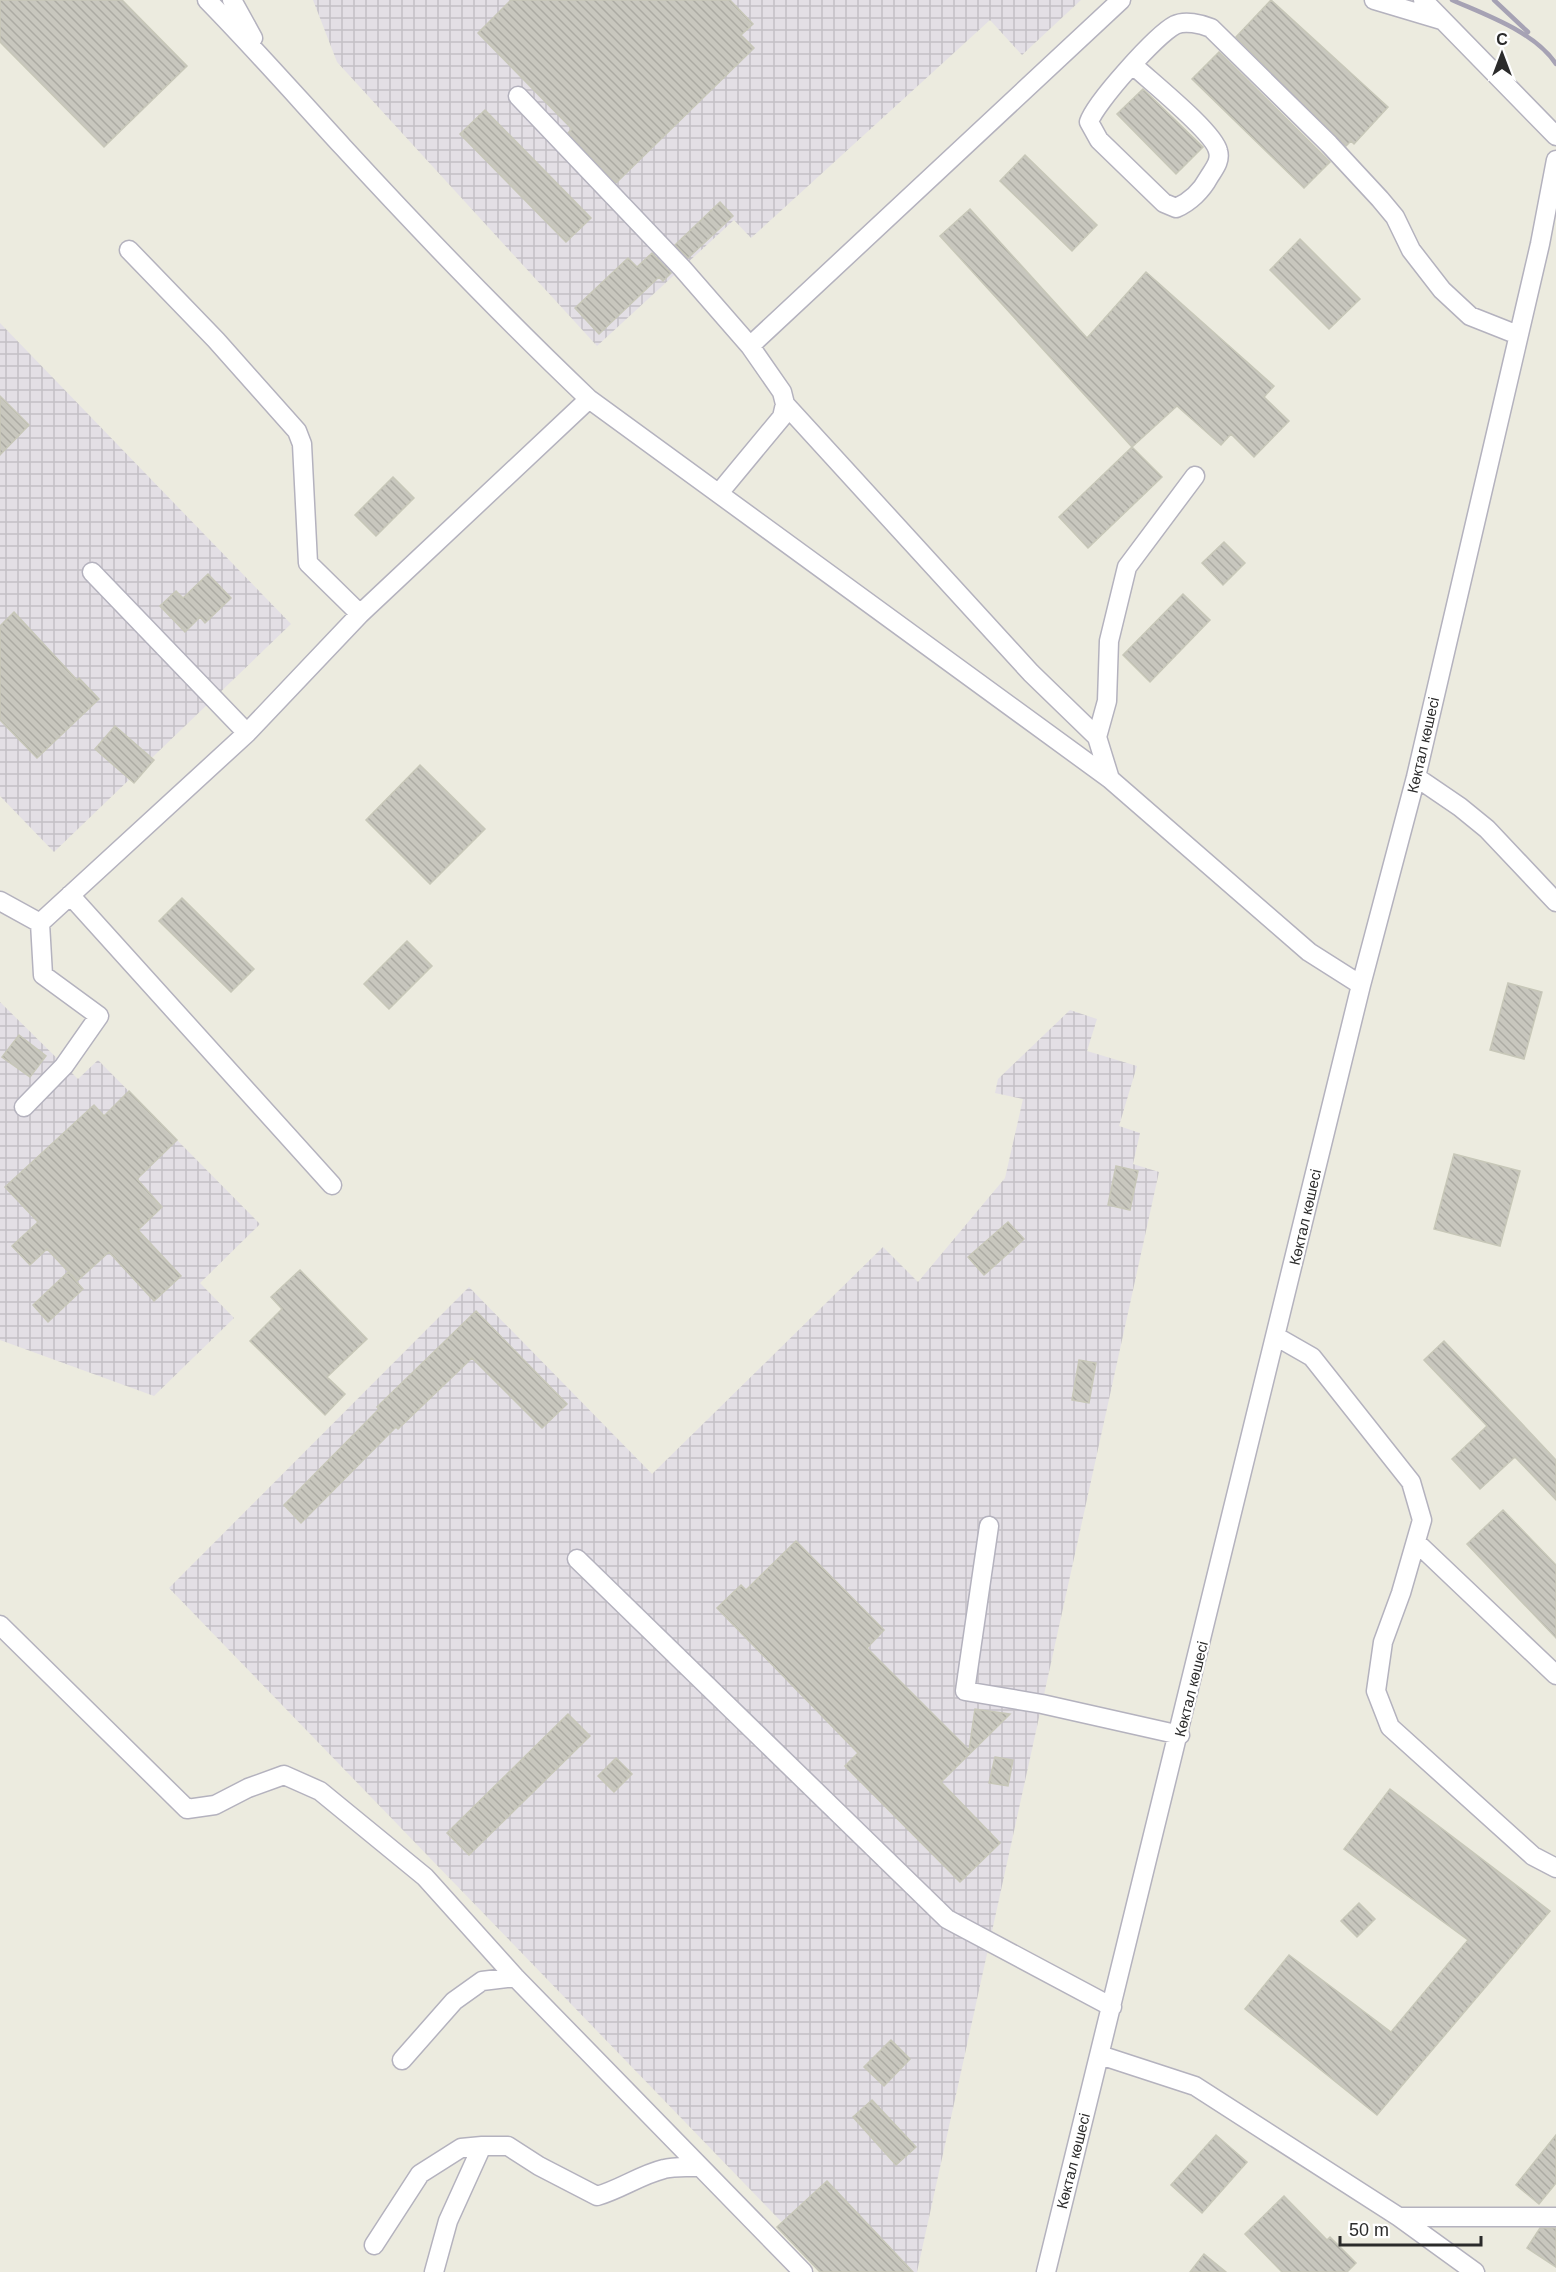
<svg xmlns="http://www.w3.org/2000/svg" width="1556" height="2272" viewBox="0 0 1556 2272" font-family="Helvetica,sans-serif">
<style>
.industrial{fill:url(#industrial-grid)}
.building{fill:url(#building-back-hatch);stroke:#c7c7b8;stroke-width:1.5}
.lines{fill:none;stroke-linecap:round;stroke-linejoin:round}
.minor-casing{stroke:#b4b2be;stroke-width:21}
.minor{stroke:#fff;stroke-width:18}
.rail{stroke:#a6a2b4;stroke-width:4.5}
.labels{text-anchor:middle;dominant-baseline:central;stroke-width:4.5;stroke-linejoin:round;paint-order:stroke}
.street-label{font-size:15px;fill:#2b2b2b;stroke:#fff}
</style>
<defs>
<pattern id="industrial-grid" width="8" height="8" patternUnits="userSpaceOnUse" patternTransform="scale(1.5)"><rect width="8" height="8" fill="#e3dfe5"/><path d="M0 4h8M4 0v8" fill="none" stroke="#c3c0c5"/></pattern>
<pattern id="building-back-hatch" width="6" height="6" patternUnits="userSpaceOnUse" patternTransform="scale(1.5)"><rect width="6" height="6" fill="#c8c7be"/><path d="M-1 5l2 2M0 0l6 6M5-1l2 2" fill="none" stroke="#acaba3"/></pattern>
</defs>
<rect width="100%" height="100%" fill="#ecebdf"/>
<!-- industrial -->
<path class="industrial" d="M313,0H1081L1022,55L990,20L751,238L734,220L597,346L337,62Z
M0,323L291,624L54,852L0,796Z
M0,1002L78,1079L98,1060L260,1224L200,1283L234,1318L154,1396L0,1340Z
M1070,1010L1097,1019L1087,1051L1137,1066L1119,1126L1140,1133L1133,1164L1159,1172L917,2272H830L169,1588L469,1287L652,1474L883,1247L918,1282L1005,1178L1023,1099L995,1093L998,1079Z"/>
<!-- building -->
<path class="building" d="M0,0H122L187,66L104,147L0,42Z
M511,0H730L753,24L741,35L754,48L616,183L568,133L572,129L478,33Z
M1271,0L1388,107L1354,144L1351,141L1346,146L1236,37Z
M1219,52L1330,162L1304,188L1192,79Z
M1143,89L1203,147L1176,174L1117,114Z
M485,110L591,218L566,242L460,134Z
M1025,155L1097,225L1072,251L1000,181Z
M720,202L733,216L688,258L675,245Z
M970,209L1087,338L1146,272L1274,386L1264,397L1289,421L1254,457L1231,434L1221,445L1177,406L1132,447L940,236Z
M1300,239L1360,299L1329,329L1270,270Z
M652,253L671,273L663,281L659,277L599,334L575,308L628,258L637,267Z
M0,396L29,425L0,455Z
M1132,447L1162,477L1088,548L1059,517Z
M393,477L414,498L376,536L355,515Z
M1224,542L1245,563L1223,585L1202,563Z
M208,574L231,598L205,623L200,617L185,632L160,606L176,591L183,598Z
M1183,594L1210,620L1150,682L1123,655Z
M14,612L77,680L79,678L99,699L37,758L0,720V626Z
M115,726L154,760L134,783L95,749Z
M420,765L485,829L430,884L366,820Z
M182,898L254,969L231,992L159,921Z
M407,941L432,966L389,1009L364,984Z
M1508,983L1542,992L1524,1059L1490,1050Z
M19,1035L46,1056L30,1077L2,1057Z
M129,1091L177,1140L137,1179L162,1207L138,1230L181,1276L154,1301L109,1252L77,1281L47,1249L30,1265L12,1246L38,1222L5,1187L94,1105L104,1116Z
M1454,1154L1520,1171L1500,1246L1434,1229Z
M1116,1166L1138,1171L1130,1210L1108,1205Z
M1008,1222L1024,1239L984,1275L968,1257Z
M300,1270L367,1339L327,1377L345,1394L325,1415L250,1341L282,1309L271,1297Z
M68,1272L83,1289L48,1322L33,1305Z
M476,1311L567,1404L542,1428L472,1358L398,1429L396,1427L301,1523L284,1505L379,1409L377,1407Z
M1444,1341L1556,1460V1500L1515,1457L1480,1489L1452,1459L1487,1426L1424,1360Z
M1079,1360L1096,1363L1089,1403L1072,1400Z
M1503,1510L1556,1565V1638L1467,1544Z
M796,1541L884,1630L867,1648L969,1750L975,1709L1010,1714L941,1782L1000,1843L960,1882L845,1766L858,1753L717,1608L741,1585L746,1590Z
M568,1714L590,1736L469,1855L447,1833Z
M995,1757L1013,1760L1008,1786L989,1783Z
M616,1758L632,1774L614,1792L598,1776Z
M1390,1789L1550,1911L1377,2115L1245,2009L1289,1955L1391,2032L1468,1940L1344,1849Z
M1359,1903L1375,1919L1357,1937L1341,1921Z
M891,2040L910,2059L884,2086L864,2067Z
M872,2100L916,2147L896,2165L853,2117Z
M1216,2135L1247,2162L1202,2213L1171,2185Z
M1556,2135V2183L1539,2204L1516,2185Z
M827,2181L913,2272H820L777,2227Z
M1284,2196L1327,2240L1330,2237L1356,2263L1347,2272H1282L1245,2234Z
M1540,2228H1556V2267L1527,2248Z
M1204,2254L1226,2272H1190Z"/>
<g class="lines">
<!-- minor casing -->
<g class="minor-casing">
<path id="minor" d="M207,0C254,48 298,98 343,147C423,234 504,318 589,399
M232,0L253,38
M1374,0L1441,20
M1423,0L1556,136
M1133,65C1150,81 1214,132 1218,151C1221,161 1214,169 1209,177C1202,190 1190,202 1176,208L1164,203L1099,140L1089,122C1095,103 1156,35 1175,25C1185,20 1201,24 1211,28L1329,144L1380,199L1395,217L1411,250L1442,290L1470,316L1518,335
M518,96L682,268L750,346L782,392L785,404L782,417L719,493
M129,250L216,340L297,431L302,444L308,563L360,614
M750,346L1121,0
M785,404L1031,673L1097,737L1110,779
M92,572L247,733
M1097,737L1107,701L1109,641L1127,567L1195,476
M1416,777L1460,807L1487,829L1556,902
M70,895L332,1185
M0,901L40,923L247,733L360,614L589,399L1110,779L1309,952L1361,985
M24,1107L64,1066L99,1016L43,975L40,923
M1277,1337L1312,1357L1411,1482L1422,1520L1401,1593L1383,1642L1376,1691L1390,1727L1533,1856L1556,1868
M989,1526L965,1691L1042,1704L1180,1735
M1416,1542L1556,1675
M577,1559L947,1919L1112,2007
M0,1625L187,1809L215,1805L248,1788L284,1775L320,1791L425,1877L515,1977L803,2272
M1100,2055L1195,2086L1399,2217L1475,2272
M402,2060L454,2001L482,1981L515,1977
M1399,2217H1556
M374,2245L420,2174L461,2148L482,2146
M434,2272L448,2221L482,2146H508L539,2166L597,2196C621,2189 640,2175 664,2169C674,2166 687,2167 697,2167
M1046,2272L1361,985L1416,777L1540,244L1556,160"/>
</g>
<!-- minor -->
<use href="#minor" class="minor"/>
<!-- rail -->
<path class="rail" d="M1452,0C1486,15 1535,32 1556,64
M1494,0L1528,32"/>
</g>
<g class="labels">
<!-- street labels -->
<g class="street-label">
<text transform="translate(1423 745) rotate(-77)">Көктал көшесі</text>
<text transform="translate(1305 1217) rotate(-77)">Көктал көшесі</text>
<text transform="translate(1191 1689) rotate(-76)">Көктал көшесі</text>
<text transform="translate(1073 2161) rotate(-76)">Көктал көшесі</text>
</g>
</g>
<!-- north arrow -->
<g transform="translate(1502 54)" stroke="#ffffff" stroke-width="4.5" paint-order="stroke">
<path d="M0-4.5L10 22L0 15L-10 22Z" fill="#2b2b2b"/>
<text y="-9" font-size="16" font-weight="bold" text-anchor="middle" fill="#2b2b2b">С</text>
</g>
<!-- scale -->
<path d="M1340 2236v9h141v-9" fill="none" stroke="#2b2b2b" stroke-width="3"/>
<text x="1349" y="2236" font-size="18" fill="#2b2b2b" stroke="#ffffff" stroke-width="4.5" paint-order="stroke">50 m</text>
</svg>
